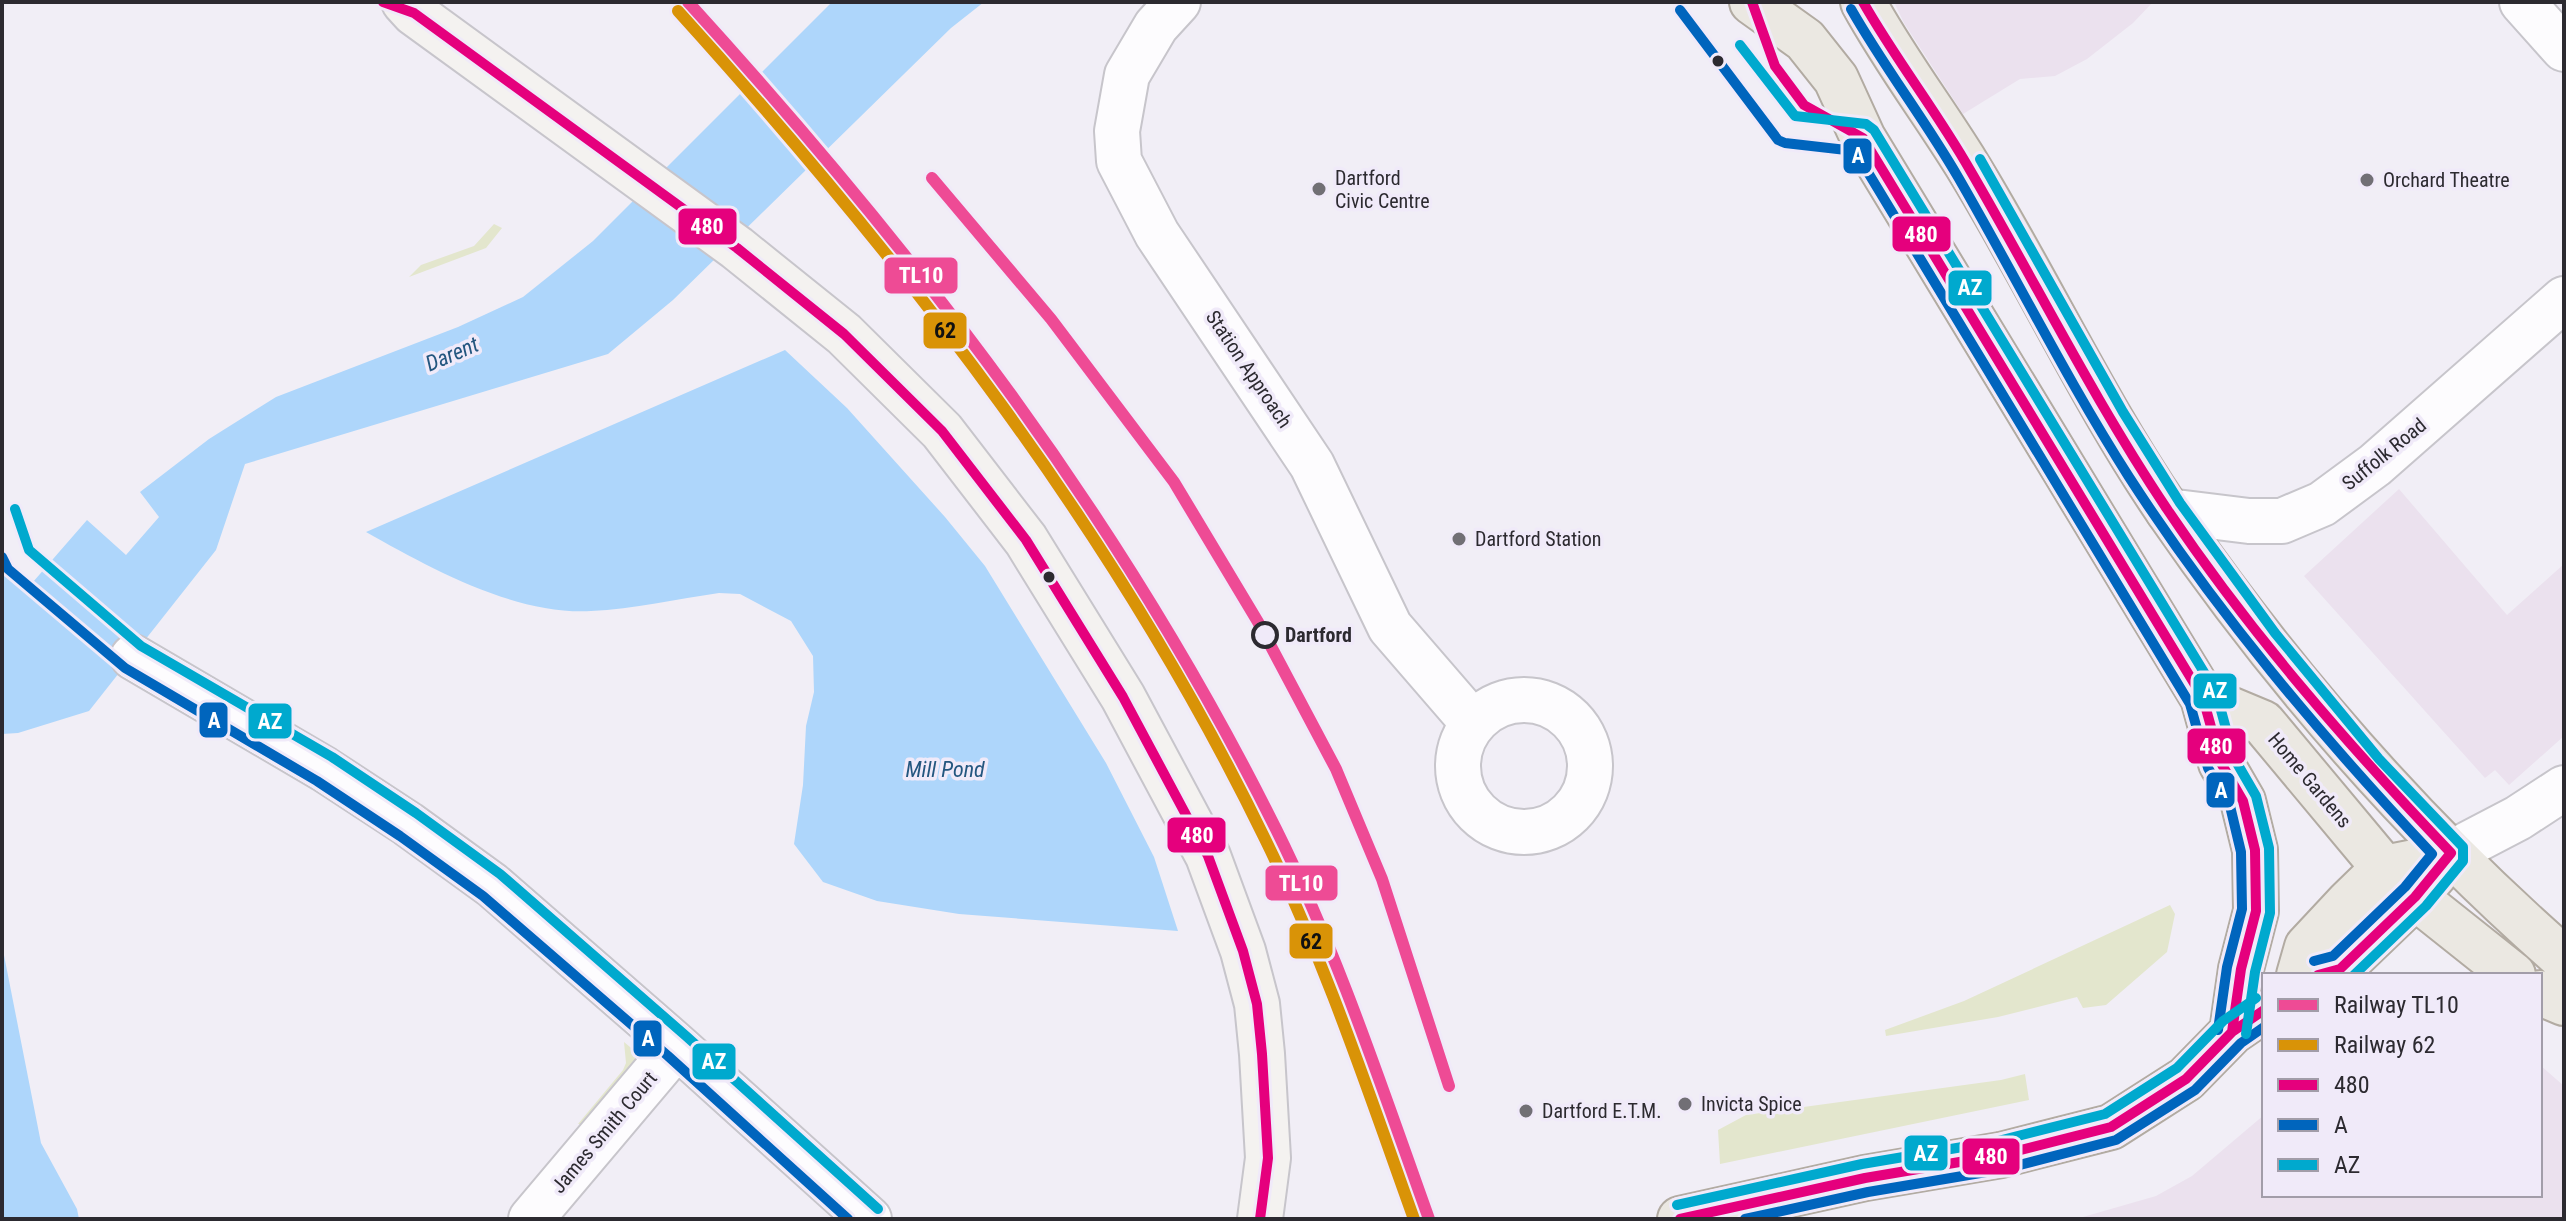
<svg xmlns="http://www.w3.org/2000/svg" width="2566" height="1221" viewBox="0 0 2566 1221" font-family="'Roboto Condensed',sans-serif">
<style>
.commercial{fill:#ebe1ee}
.green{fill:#e3e6cd}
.water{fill:#aed6fb}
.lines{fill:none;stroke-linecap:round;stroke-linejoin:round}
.street-casing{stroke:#c7c5cb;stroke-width:48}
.secondary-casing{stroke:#c7c5cb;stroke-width:48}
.primary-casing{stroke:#b2aba2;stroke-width:48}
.street{stroke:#fdfcfe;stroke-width:44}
.secondary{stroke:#f4f2f0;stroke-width:44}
.primary{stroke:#ebe8e2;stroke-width:44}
.bus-1-casing{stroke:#f0eaf9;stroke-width:16}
.bus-2-casing{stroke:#f0eaf9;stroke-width:16}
.bus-3-casing{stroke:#f0eaf9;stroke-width:16}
.bus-1{stroke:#e5007d;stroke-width:10}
.bus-2{stroke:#0065bd;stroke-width:10}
.bus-3{stroke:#00a9ce;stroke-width:10}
.rail-1-casing{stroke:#f0eaf9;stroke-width:18}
.rail-2-casing{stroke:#f0eaf9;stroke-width:18}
.rail-1{stroke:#ee4b95;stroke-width:12}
.rail-2{stroke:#d99307;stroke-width:12}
.bus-dot{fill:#2c2a30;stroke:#f0eaf9;stroke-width:3}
.poi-dot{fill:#716f75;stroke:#f0eaf9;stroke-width:3}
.stop-dot{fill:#f0eaf9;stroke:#2c2a30;stroke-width:4}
.labels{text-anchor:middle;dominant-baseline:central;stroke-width:7;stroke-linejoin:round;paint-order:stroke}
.poi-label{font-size:20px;fill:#2c2a30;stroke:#f0eaf9;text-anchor:start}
.street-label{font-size:20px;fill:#2c2a30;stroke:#f0eaf9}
.stop-label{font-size:20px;font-weight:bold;fill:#2c2a30;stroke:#f0eaf9;text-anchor:start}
.water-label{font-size:22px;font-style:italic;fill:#23567f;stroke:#f0eaf9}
.line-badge{stroke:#f0eaf9;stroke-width:3}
.badge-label{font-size:22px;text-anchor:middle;font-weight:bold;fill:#fff}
.pale-badge-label{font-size:22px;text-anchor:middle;font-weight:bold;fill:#111}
</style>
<rect width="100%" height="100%" fill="#f1eef6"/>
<!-- commercial -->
<path class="commercial" d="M1894,2H2153L2133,23L2087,59L2055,76L2020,79L1963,114L1904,23Z
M2399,489L2507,615L2564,564V736L2509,785L2495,770L2485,778L2304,576Z
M2540,1065L2564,1086V1219H2076L2156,1196L2192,1176L2264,1115V1195H2540Z"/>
<!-- green -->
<path class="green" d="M494,224L502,228L486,248L409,277L421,265L474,246Z
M2170,905L2175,914L2167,952L2106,1005L2083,1008L2077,997L1998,1017L1886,1036L1885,1030L1964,1001Z
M624,1042L636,1052L635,1066L583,1124H578L623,1070L626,1063Z
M2025,1074L2029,1100L1720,1164L1718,1130L1746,1115L2001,1080Z"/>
<!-- water -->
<path class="water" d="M832,2H984L951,28L673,300L608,354L245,464L216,550L89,711L18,733L2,734V569L26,590L87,520L126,555L159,517L140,492L209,439L276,397L458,327L523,297L593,241Z
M785,350L847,408L945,517L985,566L1106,763L1154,857L1178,931L959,914L877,901L823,882L794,844L803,785L806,726L814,692L813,656L791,621L740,594L719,593C677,599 634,609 591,611C514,615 430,568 366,532Z
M2,945L41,1143L77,1209L79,1219H2Z"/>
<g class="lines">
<!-- street casing -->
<g class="street-casing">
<path id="street" d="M1178,2L1156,26L1127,75L1117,131L1119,161L1157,234L1312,465L1390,627L1473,723
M2522,2L2564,49
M2168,511L2249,521H2282L2322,504L2375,465L2564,299
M133,657L324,769L408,824L492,885L677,1046L869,1219
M1458 766a66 66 0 1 1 132 0a66 66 0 1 1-132 0Z
M2451,853L2518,818L2564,788
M531,1219L677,1046"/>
</g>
<!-- secondary casing -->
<g class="secondary-casing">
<path id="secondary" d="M404,2L414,13L737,248L844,334L942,431L1026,540L1123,697L1208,856L1243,951L1257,1004L1262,1054L1268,1158L1260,1219"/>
</g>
<!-- primary casing -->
<g class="primary-casing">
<path id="primary" d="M1752,2L1805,40L1836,79L1863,138L2203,698L2221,763L2243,801L2255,850L2256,911L2241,969L2232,1032
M1863,2C1894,59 1933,110 1967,165C2037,279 2093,401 2168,511C2281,675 2414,828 2564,959
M2203,698L2263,723L2384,868L2415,897L2513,975
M2299,975L2307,947L2349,902L2384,868L2414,862
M2318,975L2340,969L2415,897L2435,874
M2540,993L2564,1003
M1680,1219L1865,1178L2001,1155L2111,1127L2186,1079L2232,1032L2257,1015"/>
</g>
<!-- street -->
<use href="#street" class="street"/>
<!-- secondary -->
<use href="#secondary" class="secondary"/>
<!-- primary -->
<use href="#primary" class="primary"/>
<!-- bus-1 casing -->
<g class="bus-1-casing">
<path id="bus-1" d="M383,2L414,13L737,248L844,334L942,431L1026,540L1123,697L1208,856L1243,951L1257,1004L1262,1054L1268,1158L1260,1219
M1752,2L1775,66L1804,105L1863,138L2203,698L2221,763L2243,801L2255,850L2256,911L2241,969L2232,1032
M1863,2C1896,60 1937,112 1970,170C2036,283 2094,400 2167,509C2250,633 2348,745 2451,853L2415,897L2340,969L2318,975
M1680,1219L1865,1178L2001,1155L2111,1127L2186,1079L2232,1032L2264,1010"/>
</g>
<!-- bus-2 casing -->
<g class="bus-2-casing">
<path id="bus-2" d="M1851,9C1884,67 1925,120 1958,177C2016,277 2067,380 2129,477C2217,613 2321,736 2432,854L2405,887L2333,956L2314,961
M1680,10L1778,140L1785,143L1855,151L2190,704L2208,768L2230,806L2241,852L2242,909L2227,967L2218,1030
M2,557L8,569L125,668L317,781L400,836L483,896L668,1056L848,1219
M1745,1219L1868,1192L2004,1169L2116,1140L2195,1090L2241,1043L2264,1027"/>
</g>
<!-- bus-3 casing -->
<g class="bus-3-casing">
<path id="bus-3" d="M1740,45L1795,116L1866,124L1874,130L2216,692L2234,758L2256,796L2269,848L2270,913L2255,972L2246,1034
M1980,159L2123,412L2180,503L2275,633L2379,759L2463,847V861L2426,906L2354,975
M15,509L29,550L141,646L332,757L416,813L500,874L686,1036L878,1209
M1677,1205L1862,1164L1998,1141L2105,1114L2177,1068L2223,1021L2256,998"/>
</g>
<!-- bus-1 -->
<use href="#bus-1" class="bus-1"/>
<!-- bus-2 -->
<use href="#bus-2" class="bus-2"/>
<!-- bus-3 -->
<use href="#bus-3" class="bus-3"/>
<!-- rail-1 casing -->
<g class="rail-1-casing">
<path id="rail-1" d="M688,2C920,257 1122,519 1276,829C1338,954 1382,1088 1429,1219
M932,178L1051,319L1174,482L1258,622L1336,769L1382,879L1449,1086"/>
</g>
<!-- rail-2 casing -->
<g class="rail-2-casing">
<path id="rail-2" d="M678,11C906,263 1116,532 1265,839C1325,961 1368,1091 1414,1219"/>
</g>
<!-- rail-1 -->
<use href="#rail-1" class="rail-1"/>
<!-- rail-2 -->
<use href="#rail-2" class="rail-2"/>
</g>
<!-- markers -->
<g class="bus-dot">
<circle cx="1718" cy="61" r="7"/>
<circle cx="1049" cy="577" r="7"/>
</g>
<g class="poi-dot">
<circle cx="2367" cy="180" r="8"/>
<circle cx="1319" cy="189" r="8"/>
<circle cx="1459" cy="539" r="8"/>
<circle cx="1685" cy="1104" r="8"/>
<circle cx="1526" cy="1111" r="8"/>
</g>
<circle class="stop-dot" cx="1265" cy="635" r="12"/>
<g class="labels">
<!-- poi labels -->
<g class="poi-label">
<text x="1335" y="178">Dartford<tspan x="1335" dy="23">Civic Centre</tspan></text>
<text x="2383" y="180">Orchard Theatre</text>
<text x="1475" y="539">Dartford Station</text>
<text x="1701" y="1104">Invicta Spice</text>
<text x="1542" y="1111">Dartford E.T.M.</text>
</g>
<!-- street labels -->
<g class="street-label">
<text transform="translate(1249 369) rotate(56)">Station Approach</text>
<text transform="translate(2384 454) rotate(-39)">Suffolk Road</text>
<text transform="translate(2310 780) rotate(50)">Home Gardens</text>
<text transform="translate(604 1132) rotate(-50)">James Smith Court</text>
</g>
<!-- stop labels -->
<g class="stop-label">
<text x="1285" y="635">Dartford</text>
</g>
<!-- water labels -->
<g class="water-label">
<text transform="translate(452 354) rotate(-23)">Darent</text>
<text x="945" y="769">Mill Pond</text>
</g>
</g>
<g class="line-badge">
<rect x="1842" y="137" width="31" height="38" rx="8" fill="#0065bd"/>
<rect x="677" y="207" width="61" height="39" rx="8" fill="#e5007d"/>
<rect x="1891" y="215" width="61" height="38" rx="8" fill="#e5007d"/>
<rect x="883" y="256" width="76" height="39" rx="8" fill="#ee4b95"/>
<rect x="1947" y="269" width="46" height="38" rx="8" fill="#00a9ce"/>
<rect x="922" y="311" width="46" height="39" rx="8" fill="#d99307"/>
<rect x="2192" y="672" width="46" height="38" rx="8" fill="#00a9ce"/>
<rect x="198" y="701" width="31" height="38" rx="8" fill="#0065bd"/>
<rect x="247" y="702" width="46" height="38" rx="8" fill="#00a9ce"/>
<rect x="2186" y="727" width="61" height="38" rx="8" fill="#e5007d"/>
<rect x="2205" y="771" width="31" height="38" rx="8" fill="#0065bd"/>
<rect x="1166" y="816" width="61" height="38" rx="8" fill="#e5007d"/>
<rect x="1264" y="864" width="75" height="38" rx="8" fill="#ee4b95"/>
<rect x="1288" y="922" width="46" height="38" rx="8" fill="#d99307"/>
<rect x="632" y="1019" width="31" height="39" rx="8" fill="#0065bd"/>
<rect x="691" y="1042" width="46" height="39" rx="8" fill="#00a9ce"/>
<rect x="1903" y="1134" width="46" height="38" rx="8" fill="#00a9ce"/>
<rect x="1961" y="1137" width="60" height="39" rx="8" fill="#e5007d"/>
</g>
<g class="badge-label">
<text x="1858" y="163">A</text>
<text x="707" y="234">480</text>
<text x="1921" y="242">480</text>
<text x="921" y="283">TL10</text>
<text x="1970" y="295">AZ</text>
<text x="2215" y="698">AZ</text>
<text x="214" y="728">A</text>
<text x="270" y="729">AZ</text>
<text x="2216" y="754">480</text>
<text x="2221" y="798">A</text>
<text x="1197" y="843">480</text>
<text x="1301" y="891">TL10</text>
<text x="648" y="1046">A</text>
<text x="714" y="1069">AZ</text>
<text x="1926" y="1161">AZ</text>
<text x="1991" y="1164">480</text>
</g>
<g class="pale-badge-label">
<text x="945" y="338">62</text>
<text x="1311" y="949">62</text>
</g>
<!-- border -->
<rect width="2566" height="1221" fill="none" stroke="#2c2a30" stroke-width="8"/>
<!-- legend -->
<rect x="2262" y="973" width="280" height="224" fill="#f0eaf9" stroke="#a29da9" stroke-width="2"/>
<rect x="2278" y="999" width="40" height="12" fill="#ee4b95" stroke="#a29da9" stroke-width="2"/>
<text x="2334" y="1013" font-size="24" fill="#2c2a30">Railway TL10</text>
<rect x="2278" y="1039" width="40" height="12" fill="#d99307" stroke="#a29da9" stroke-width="2"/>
<text x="2334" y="1053" font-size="24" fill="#2c2a30">Railway 62</text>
<rect x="2278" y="1079" width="40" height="12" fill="#e5007d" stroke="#a29da9" stroke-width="2"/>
<text x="2334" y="1093" font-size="24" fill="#2c2a30">480</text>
<rect x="2278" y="1119" width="40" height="12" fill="#0065bd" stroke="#a29da9" stroke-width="2"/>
<text x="2334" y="1133" font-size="24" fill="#2c2a30">A</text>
<rect x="2278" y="1159" width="40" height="12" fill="#00a9ce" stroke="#a29da9" stroke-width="2"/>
<text x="2334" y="1173" font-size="24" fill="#2c2a30">AZ</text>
</svg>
